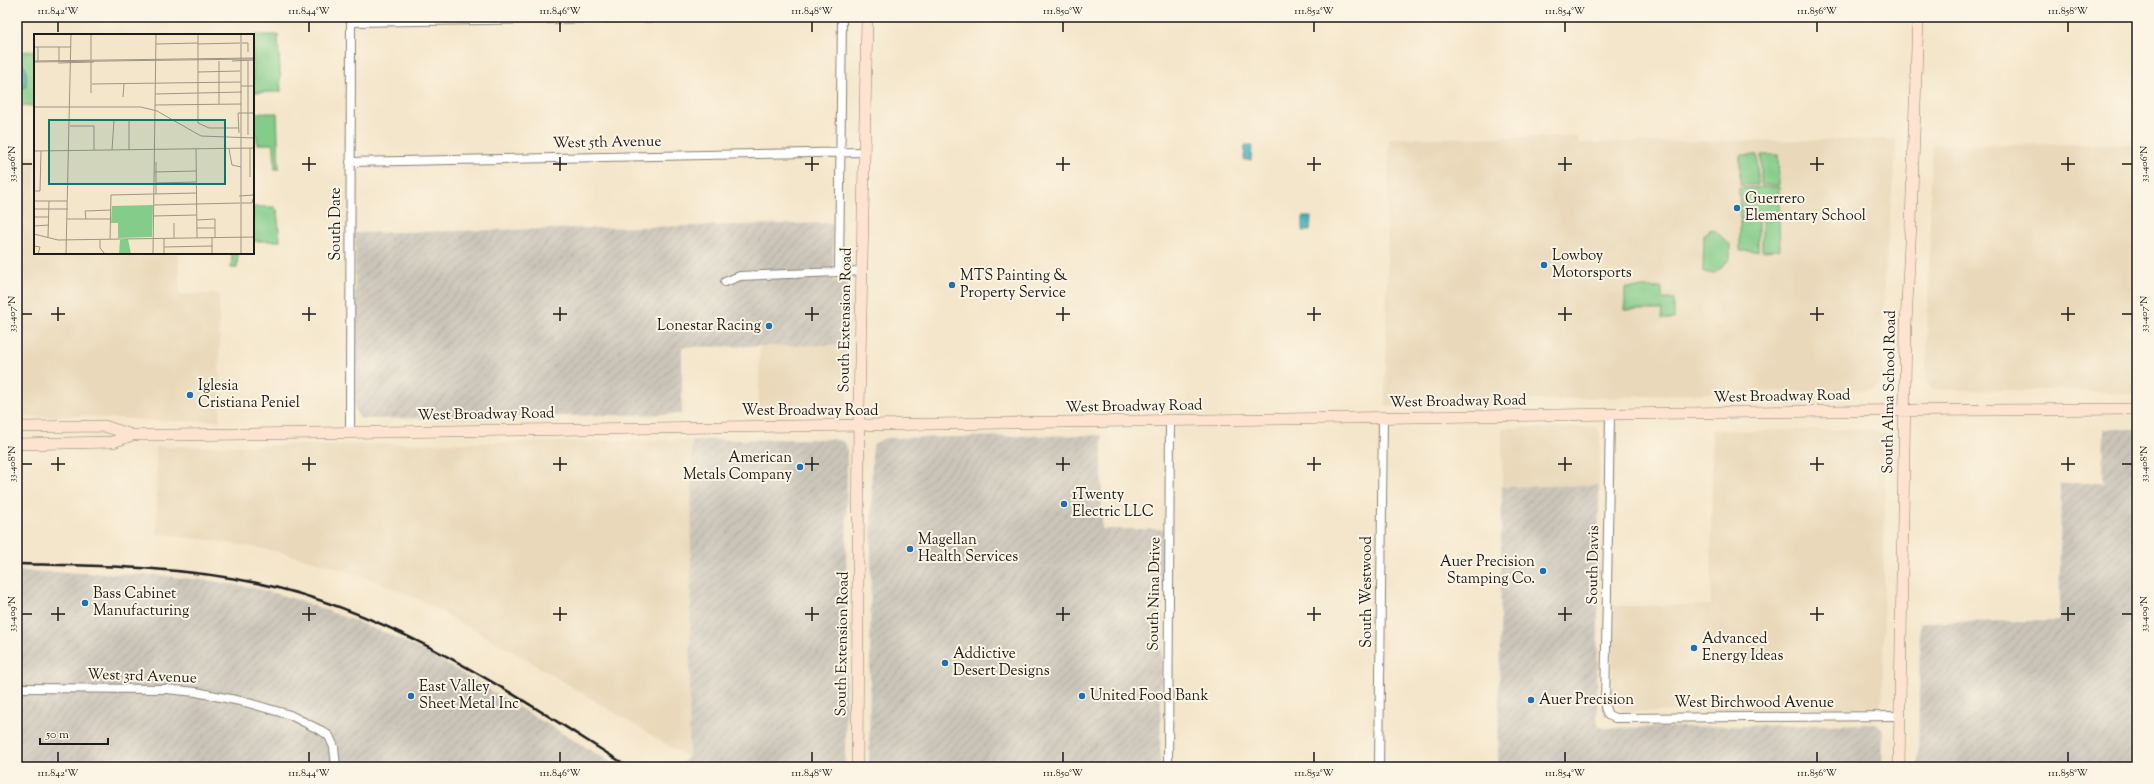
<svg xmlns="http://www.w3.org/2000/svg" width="2154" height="784" viewBox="0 0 2154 784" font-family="'Sorts Mill Goudy',serif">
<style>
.built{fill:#e9d9ba}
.industrial{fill:url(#industrial-furrows)}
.green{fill:#83cc89;stroke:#507452}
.water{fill:url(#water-ripples);stroke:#30686d}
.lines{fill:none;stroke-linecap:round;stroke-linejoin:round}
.street-casing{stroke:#888174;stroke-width:10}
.secondary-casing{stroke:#888174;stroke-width:12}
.street{stroke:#fff;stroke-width:8}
.secondary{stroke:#fde4d1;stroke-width:11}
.rail{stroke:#1c1c1c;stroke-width:2.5}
.ticks{fill:none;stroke:#1c1c1c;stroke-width:1.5}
.poi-dot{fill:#1f6fb2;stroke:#fcf5e5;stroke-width:1.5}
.labels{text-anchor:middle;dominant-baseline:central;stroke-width:4;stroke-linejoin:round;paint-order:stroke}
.street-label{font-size:15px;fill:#1c1c1c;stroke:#fcf5e5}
.poi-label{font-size:15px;fill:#1c1c1c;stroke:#fcf5e5;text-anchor:start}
.inset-road{fill:none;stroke:#9e9585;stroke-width:1}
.view{fill:#0f766e;fill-opacity:0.15;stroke:#0f766e;stroke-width:2}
.inset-edge{fill:none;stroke:#1c1c1c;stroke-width:2}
.neatline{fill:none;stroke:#1c1c1c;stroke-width:1.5}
.ticks-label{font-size:10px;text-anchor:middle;fill:#1c1c1c}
</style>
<defs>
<pattern id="industrial-furrows" width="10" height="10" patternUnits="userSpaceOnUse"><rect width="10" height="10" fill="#c9c3b8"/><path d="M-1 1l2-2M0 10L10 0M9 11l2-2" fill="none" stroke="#aca79e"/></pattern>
<pattern id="water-ripples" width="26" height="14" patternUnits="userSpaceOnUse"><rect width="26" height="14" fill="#44b3be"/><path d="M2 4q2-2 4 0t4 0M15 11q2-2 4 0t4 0" fill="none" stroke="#38919a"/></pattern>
</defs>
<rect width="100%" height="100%" fill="#fcf5e5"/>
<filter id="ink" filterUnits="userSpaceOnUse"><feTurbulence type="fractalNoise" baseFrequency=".025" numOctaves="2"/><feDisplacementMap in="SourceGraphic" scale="8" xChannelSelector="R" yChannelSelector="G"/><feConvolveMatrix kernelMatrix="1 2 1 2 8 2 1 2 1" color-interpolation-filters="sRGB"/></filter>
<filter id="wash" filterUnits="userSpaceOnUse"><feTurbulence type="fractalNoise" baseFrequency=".012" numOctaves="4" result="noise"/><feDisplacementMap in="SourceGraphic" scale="16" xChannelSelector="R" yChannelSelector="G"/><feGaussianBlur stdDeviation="0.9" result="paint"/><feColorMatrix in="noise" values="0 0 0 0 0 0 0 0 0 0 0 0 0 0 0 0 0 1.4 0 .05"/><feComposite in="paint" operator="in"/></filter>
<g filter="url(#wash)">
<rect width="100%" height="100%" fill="#f4e6cb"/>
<!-- built -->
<path class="built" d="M1578,137V143L1897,139L1885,273L1882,375L1879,385L1872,390L1742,392L1385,406L1389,138Z
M2137,144V395L2070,390H1937L1930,388L1926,379L1932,145Z
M17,157H35V253H179V294H219L220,421H158L82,416L17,417Z
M760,345H848L847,404L844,410L834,414L758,412Z
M1592,427L1598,429L1600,436L1599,485L1502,487V428Z
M1712,429L1744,431L1872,429L1883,435L1885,440L1883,698L1880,705L1876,707L1630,712L1623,711L1615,703L1612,698L1614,606L1711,605Z
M692,440L689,754L687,757L526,659L419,599L375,581L332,566L276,551L217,541L157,534L156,447Z"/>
<!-- industrial -->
<path class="industrial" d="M833,223V280L846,282L849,289L848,345L682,347V414L365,419L360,418L355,410V233Z
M2104,429H2137V767H1918L1920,622L2059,621L2061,483H2103Z
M1102,435V529H1163L1160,767H869L872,454L874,444L885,438Z
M833,439L842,441L846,445L847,451L845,767H680L689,754L692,440Z
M1599,485L1597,719L1599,726L1604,728L1876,724L1881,727L1883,731L1882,767H1498L1502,487Z
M17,571L156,575L211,581L255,588L302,601L391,635L433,656L619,767H17Z"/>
<!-- green -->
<path class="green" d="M253,35H278L281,92H253Z
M35,51V106L17,105V87H26V68L23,65H17V52Z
M253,113H277L279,169H275L274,148L272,144H257V136L253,133Z
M1740,155H1757L1758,185H1740Z
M1761,155H1778L1779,185H1761Z
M1779,187V218L1740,219L1739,188Z
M253,207H274L277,210L280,241H253Z
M1758,220V251H1740V221Z
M1762,220H1779L1780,250L1762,251Z
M1714,229L1730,245V259L1715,273H1703L1704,233H1708V230Z
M232,253H238L237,268H231Z
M1625,288H1662V299H1674V319H1662V310H1625Z"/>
<!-- water -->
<path class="water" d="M17,65H23L26,68V87H17Z
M1245,145H1252L1251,160H1244Z
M1303,217H1311L1310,231H1303Z"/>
</g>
<g filter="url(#ink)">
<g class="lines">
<!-- street casing -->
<g class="street-casing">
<path id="street" d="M351,22L676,17
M350,162L865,152
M839,272L842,17
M725,282L740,276L863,271
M1610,415L1605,707L1608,715L1615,718L1900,716
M350,432L351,17
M17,688L166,689L196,692L245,702L290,715L322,731L329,736L334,747L336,767
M1168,767L1170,421
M1379,767L1383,418"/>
</g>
<!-- secondary casing -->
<g class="secondary-casing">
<path id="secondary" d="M17,427L104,426L132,435H173L1828,411L2137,409
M17,444L113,442L132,435
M857,767L859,409L867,17
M1899,767L1906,324L1911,222L1918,17"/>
</g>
<!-- street -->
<use href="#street" class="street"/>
<!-- secondary -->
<use href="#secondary" class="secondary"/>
<!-- rail -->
<path class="rail" d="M17,564C98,566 178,566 257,583C395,612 512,694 629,767"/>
</g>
</g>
<!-- ticks -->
<path class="ticks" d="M58,22V32M309,22V32M560,22V32M812,22V32M1063,22V32M1314,22V32M1565,22V32M1817,22V32M2068,22V32M309,157V171M560,157V171M812,157V171M1063,157V171M1314,157V171M1565,157V171M1817,157V171M2068,157V171M22,164H32M302,164H316M553,164H567M805,164H819M1056,164H1070M1307,164H1321M1558,164H1572M1810,164H1824M2061,164H2075M2122,164H2132M58,307V321M309,307V321M560,307V321M812,307V321M1063,307V321M1314,307V321M1565,307V321M1817,307V321M2068,307V321M22,314H32M51,314H65M302,314H316M553,314H567M805,314H819M1056,314H1070M1307,314H1321M1558,314H1572M1810,314H1824M2061,314H2075M2122,314H2132M58,457V471M309,457V471M560,457V471M812,457V471M1063,457V471M1314,457V471M1565,457V471M1817,457V471M2068,457V471M22,464H32M51,464H65M302,464H316M553,464H567M805,464H819M1056,464H1070M1307,464H1321M1558,464H1572M1810,464H1824M2061,464H2075M2122,464H2132M58,607V621M309,607V621M560,607V621M812,607V621M1063,607V621M1314,607V621M1565,607V621M1817,607V621M2068,607V621M22,614H32M51,614H65M302,614H316M553,614H567M805,614H819M1056,614H1070M1307,614H1321M1558,614H1572M1810,614H1824M2061,614H2075M2122,614H2132M58,752V762M309,752V762M560,752V762M812,752V762M1063,752V762M1314,752V762M1565,752V762M1817,752V762M2068,752V762"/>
<!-- markers -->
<g class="poi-dot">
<circle cx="1737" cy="208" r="4"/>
<circle cx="1544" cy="265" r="4"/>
<circle cx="952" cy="285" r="4"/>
<circle cx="769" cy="326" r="4"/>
<circle cx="190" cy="395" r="4"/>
<circle cx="800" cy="467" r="4"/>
<circle cx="1064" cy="504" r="4"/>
<circle cx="910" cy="549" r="4"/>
<circle cx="1543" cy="571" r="4"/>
<circle cx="85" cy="603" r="4"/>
<circle cx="1694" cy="648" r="4"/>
<circle cx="945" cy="663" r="4"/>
<circle cx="411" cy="696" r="4"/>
<circle cx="1082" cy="696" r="4"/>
<circle cx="1531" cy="700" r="4"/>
</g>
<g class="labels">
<!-- street labels -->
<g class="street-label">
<text transform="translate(607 143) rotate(-1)">West 5th Avenue</text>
<text transform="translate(336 224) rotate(-90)">South Date</text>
<text transform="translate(846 320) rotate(-89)">South Extension Road</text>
<text transform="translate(1890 392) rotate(-89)">South Alma School Road</text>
<text transform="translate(1782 397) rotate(-1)">West Broadway Road</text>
<text transform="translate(1458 402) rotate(-1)">West Broadway Road</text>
<text transform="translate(1134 407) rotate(-1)">West Broadway Road</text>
<text x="810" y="411">West Broadway Road</text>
<text transform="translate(486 415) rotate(-1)">West Broadway Road</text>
<text transform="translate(1594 565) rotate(-89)">South Davis</text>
<text transform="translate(1367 592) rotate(-90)">South Westwood</text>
<text transform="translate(1155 594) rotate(-89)">South Nina Drive</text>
<text transform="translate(843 644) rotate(-89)">South Extension Road</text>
<text transform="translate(142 677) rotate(2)">West 3rd Avenue</text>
<text x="1754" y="703">West Birchwood Avenue</text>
</g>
<!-- poi labels -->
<g class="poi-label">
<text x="1745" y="199">Guerrero<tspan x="1745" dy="17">Elementary School</tspan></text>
<text x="1552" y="256">Lowboy<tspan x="1552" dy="17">Motorsports</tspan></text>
<text x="960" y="276">MTS Painting &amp;<tspan x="960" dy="17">Property Service</tspan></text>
<text x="761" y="326" text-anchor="end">Lonestar Racing</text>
<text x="198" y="386">Iglesia<tspan x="198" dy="17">Cristiana Peniel</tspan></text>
<text x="792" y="458" text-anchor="end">American<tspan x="792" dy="17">Metals Company</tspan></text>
<text x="1072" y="495">1Twenty<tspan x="1072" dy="17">Electric LLC</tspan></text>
<text x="918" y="540">Magellan<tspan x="918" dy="17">Health Services</tspan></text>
<text x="1535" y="562" text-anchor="end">Auer Precision<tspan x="1535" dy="17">Stamping Co.</tspan></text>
<text x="93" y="594">Bass Cabinet<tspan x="93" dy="17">Manufacturing</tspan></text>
<text x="1702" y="639">Advanced<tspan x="1702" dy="17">Energy Ideas</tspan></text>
<text x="953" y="654">Addictive<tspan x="953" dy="17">Desert Designs</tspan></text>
<text x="419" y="687">East Valley<tspan x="419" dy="17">Sheet Metal Inc</tspan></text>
<text x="1090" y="696">United Food Bank</text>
<text x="1539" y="700">Auer Precision</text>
</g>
</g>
<!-- overview -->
<g transform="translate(34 34)">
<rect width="220" height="220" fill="#f4e6cb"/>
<path d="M119,171L118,203L84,204V189H77L78,172ZM94,205L97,220H85L86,206Z" fill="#83cc89"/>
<path class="inset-road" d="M164,0V89L175,94H205M208,9H214V18M122,10L164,9M164,10L206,9M0,13H37M4,13V27M25,13V27M57,26V0M0,27L220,24M198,27L220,26M0,28L220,25M24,29L60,28M164,38L206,37M58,50L207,48M207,52H220M57,59V28M121,60L208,58M89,63L90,50M185,70V27M121,71L207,70M0,73H107L123,77L167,102L220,104M36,92H60V116M205,99L204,79H220M214,101V27M216,114V143M162,115L163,204M195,115L198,131L207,133M78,116L80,86H95V116M0,117L220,114M120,138L162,137M122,149L162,148M0,157H6L7,117M122,160V128M205,162L219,161M0,167H33M207,169H218L219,165M120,171L206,169M0,175H34M120,182L162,181M0,183H15M33,185H77M52,185L51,177L77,176M163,186L181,185V203M0,192L15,191M163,194H181M0,200L24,206L220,203M14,203L15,167M140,204V189M66,205V214L71,220M76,205L77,161L162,159M0,212L6,213L4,220M130,213L179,212M32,220L37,0M119,220L122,0M130,220V204M178,220V203M207,220V0"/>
<path class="view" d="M15,86H191V150H15Z"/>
<rect width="220" height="220" class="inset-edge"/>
</g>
<!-- margin -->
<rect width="2154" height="784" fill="none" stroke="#fcf5e5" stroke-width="44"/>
<!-- scale -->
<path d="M40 738v6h68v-6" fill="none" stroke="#1c1c1c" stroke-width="2"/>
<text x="46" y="738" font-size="12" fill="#1c1c1c" stroke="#fcf5e5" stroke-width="3" paint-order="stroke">50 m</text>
<rect x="22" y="22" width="2110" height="740" class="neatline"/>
<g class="ticks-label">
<text x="58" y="14">111.842°W</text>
<text x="309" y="14">111.844°W</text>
<text x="560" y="14">111.846°W</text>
<text x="812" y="14">111.848°W</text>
<text x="1063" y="14">111.850°W</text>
<text x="1314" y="14">111.852°W</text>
<text x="1565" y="14">111.854°W</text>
<text x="1817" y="14">111.856°W</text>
<text x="2068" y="14">111.858°W</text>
<text transform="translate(2143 164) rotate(-90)" y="4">33.406°N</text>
<text transform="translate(11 164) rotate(-90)" y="4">33.406°N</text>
<text transform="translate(2143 314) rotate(-90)" y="4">33.407°N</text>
<text transform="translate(11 314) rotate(-90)" y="4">33.407°N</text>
<text transform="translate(2143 464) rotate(-90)" y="4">33.408°N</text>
<text transform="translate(11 464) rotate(-90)" y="4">33.408°N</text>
<text transform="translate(2143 614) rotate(-90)" y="4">33.409°N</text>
<text transform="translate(11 614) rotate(-90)" y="4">33.409°N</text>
<text x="58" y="776">111.842°W</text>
<text x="309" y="776">111.844°W</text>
<text x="560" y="776">111.846°W</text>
<text x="812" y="776">111.848°W</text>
<text x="1063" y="776">111.850°W</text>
<text x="1314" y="776">111.852°W</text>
<text x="1565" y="776">111.854°W</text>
<text x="1817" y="776">111.856°W</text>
<text x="2068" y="776">111.858°W</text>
</g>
</svg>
